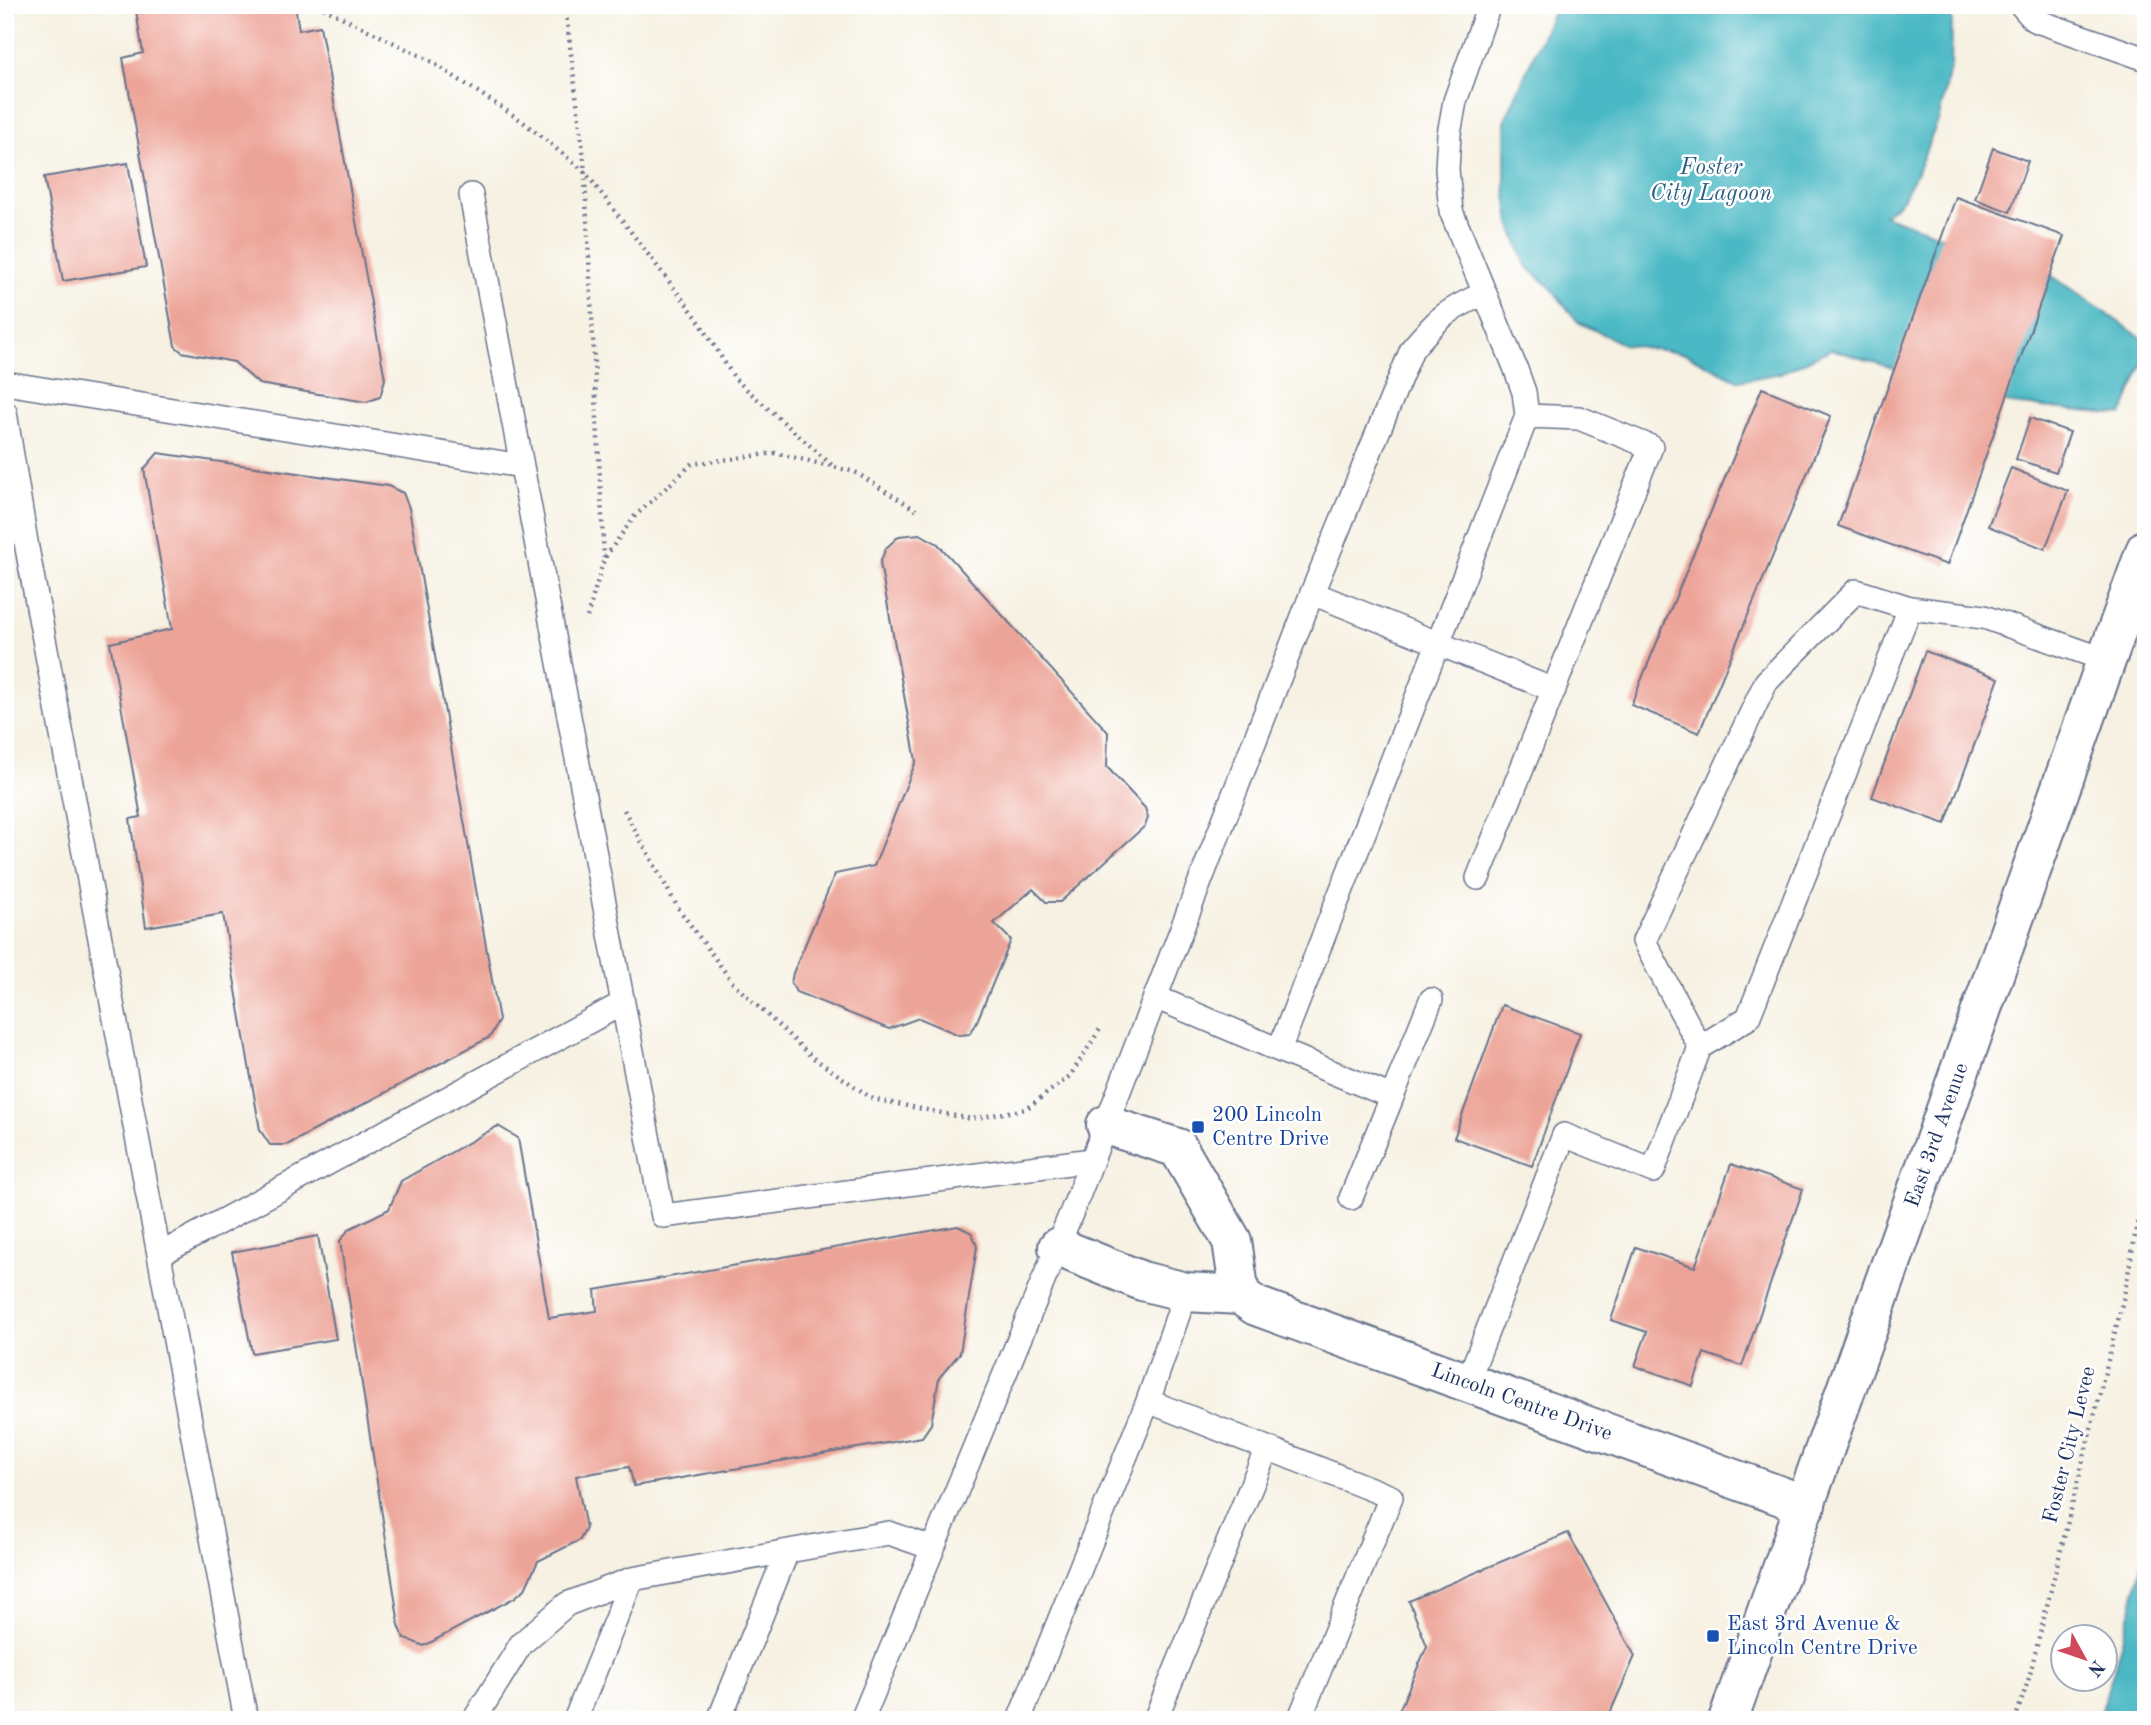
<svg xmlns="http://www.w3.org/2000/svg" width="2151" height="1725" viewBox="0 0 2151 1725" font-family="'Old Standard TT',serif">
<style>
.water{fill:#4bb9c5;stroke:#337492;stroke-width:2}
.building{fill:#eda498}
.lines{fill:none;stroke-linecap:round;stroke-linejoin:round}
.service-casing{stroke:#68738c;stroke-width:26}
.minor-casing{stroke:#68738c;stroke-width:42}
.path{stroke:#68738c;stroke-width:4.5;stroke-dasharray:2 5;stroke-linecap:butt}
.service{stroke:#fff;stroke-width:23}
.minor{stroke:#fff;stroke-width:38}
.transit-dot{fill:#1a4fb4;stroke:#fff;stroke-width:2.5}
.labels{text-anchor:middle;dominant-baseline:central;stroke-width:5;stroke-linejoin:round;paint-order:stroke}
.transit-label{font-size:21px;fill:#164399;stroke:#fff;text-anchor:start}
.street-label{font-size:21px;fill:#1b2f5e;stroke:#fff}
.water-label{font-size:23px;font-style:italic;fill:#2c5f82;stroke:#fff}
</style>
<rect width="100%" height="100%" fill="#fff"/>
<filter id="ink" filterUnits="userSpaceOnUse"><feTurbulence type="fractalNoise" baseFrequency=".0143" numOctaves="2"/><feDisplacementMap in="SourceGraphic" scale="14" xChannelSelector="R" yChannelSelector="G"/><feConvolveMatrix kernelMatrix="1 2 1 2 8 2 1 2 1" color-interpolation-filters="sRGB"/></filter>
<filter id="wash" filterUnits="userSpaceOnUse"><feTurbulence type="fractalNoise" baseFrequency=".00686" numOctaves="4" result="noise"/><feDisplacementMap in="SourceGraphic" scale="28" xChannelSelector="R" yChannelSelector="G"/><feGaussianBlur stdDeviation="1.57" result="paint"/><feColorMatrix in="noise" values="0 0 0 0 0 0 0 0 0 0 0 0 0 0 0 0 0 1.4 0 .05"/><feComposite in="paint" operator="in"/></filter>
<g filter="url(#wash)">
<rect width="100%" height="100%" fill="#f6f1e2"/>
<!-- water -->
<path class="water" d="M1556,5H1950L1952,14L1951,66L1939,118L1917,172L1903,199L1884,215L2052,276L2146,341V355L2122,415L2011,404L1831,349L1781,373L1739,381L1686,354L1623,344L1578,322L1550,287L1526,266L1510,223L1505,187V120Z
M2146,1543V1720H2099L2132,1606Z"/>
<g id="blocks">
<!-- building -->
<path class="building" d="M83,5H109L110,7L88,8Z
M135,5H295L299,30L320,26L385,379L380,397L366,402L259,384L234,362L182,352L175,346L123,58L143,53Z
M1993,148L2028,161L2010,212L1975,199Z
M128,163L146,267L63,281L44,177Z
M1956,197L2064,236L1947,565L1838,526Z
M1762,388L1831,416L1699,733L1631,705Z
M2030,418L2070,432L2056,472L2016,459Z
M158,453L388,486L403,493L409,508L499,1020L490,1037L287,1145H270L260,1130L223,914L146,927L130,819L141,817L110,643L172,629L144,469Z
M2011,468L2068,491L2045,549L1988,526Z
M920,534L938,544L1108,732L1107,767L1145,808L1148,818L1145,826L1060,902H1046L1033,889L994,923L1011,940L975,1026L969,1034L959,1035L919,1018L889,1029L796,992L791,983L793,973L835,874L874,866L916,761L880,563L886,548L899,536Z
M1925,651L1999,678L1945,824L1872,797Z
M1502,1005L1580,1033L1532,1166L1454,1138Z
M498,1126L518,1138L549,1318L597,1311L595,1290L958,1226L972,1233L977,1247L960,1353L939,1378L931,1424L922,1437L634,1486L629,1467L576,1476L586,1528L580,1540L538,1561L525,1589L514,1598L424,1646L404,1638L399,1625L340,1241L349,1229L389,1209L401,1181Z
M1731,1164L1803,1189L1742,1366L1704,1353L1693,1386L1635,1366L1647,1332L1611,1320L1636,1247L1695,1267Z
M318,1236L336,1339L252,1353L232,1252Z
M1568,1533L1635,1656L1607,1720H1395L1427,1646L1409,1601Z"/>
</g>
</g>
<g filter="url(#ink)">
<use href="#blocks" fill-opacity="0" stroke="#68738c" stroke-width="2"/>
<g class="lines">
<!-- service casing -->
<g class="service-casing">
<path id="service" d="M2021,5L2034,20L2146,59
M471,195L663,1216L1092,1160
M5,383L522,466
M5,412L27,548L246,1720
M1312,593L1554,690
M1910,608L1748,1018L1700,1047L1644,941L1766,682L1856,591L1910,608L1984,617L2106,660
M1478,878L1651,447L1579,418L1527,416
M1155,997L1279,1050L1527,416L1524,392L1515,367L1451,211L1447,169L1449,134L1455,101L1489,5
M1279,1050L1392,1097L1351,1198
M1392,1097L1431,1000
M159,1255L623,1003
M1467,1383L1564,1135L1653,1171L1700,1047
M1148,1401L1391,1497L1299,1720
M474,1720L521,1644L567,1604L632,1579L889,1533L932,1548
M575,1720L632,1579
M719,1720L787,1552
M862,1720L1077,1199L1312,593L1412,349C1439,317 1447,310 1485,293
M1019,1720L1148,1401L1186,1292
M1155,1720L1267,1448"/>
</g>
<!-- minor casing -->
<g class="minor-casing">
<g id="minor">
<path d="M1106,1125L1178,1148L1232,1241L1240,1295"/>
<path id="s1" d="M1058,1247L1142,1281L1186,1292L1240,1295L1256,1306L1806,1505"/>
<path id="s2" d="M1728,1720L2146,549"/>
</g>
</g>
<!-- path -->
<path class="path" d="M317,5L429,60L522,121L585,172L697,318L735,379L834,467
M565,5L584,159L604,558
M587,617L604,559L634,517L692,464L775,453L855,472L916,510
M624,810L678,908L733,983L812,1057L873,1099L971,1119L1026,1109L1070,1076L1102,1026
M2015,1720L2029,1678L2124,1296L2146,1175"/>
<!-- service -->
<use href="#service" class="service"/>
<!-- minor -->
<use href="#minor" class="minor"/>
</g>
</g>
<!-- markers -->
<g class="transit-dot">
<rect x="1191" y="1120" width="14" height="14" rx="3.5"/>
<rect x="1706" y="1629" width="14" height="14" rx="3.5"/>
</g>
<g class="labels">
<!-- transit labels -->
<g class="transit-label">
<text x="1212" y="1115">200 Lincoln<tspan x="1212" dy="24">Centre Drive</tspan></text>
<text x="1727" y="1624">East 3rd Avenue &amp;<tspan x="1727" dy="24">Lincoln Centre Drive</tspan></text>
</g>
<!-- street labels -->
<g class="street-label">
<text stroke="none"><textPath href="#s2" startOffset="621">East 3rd Avenue</textPath></text>
<text stroke="none"><textPath href="#s1" startOffset="492">Lincoln Centre Drive</textPath></text>
<text transform="translate(2070 1445) rotate(-76)">Foster City Levee</text>
</g>
<!-- water labels -->
<g class="water-label">
<text x="1711" y="167">Foster<tspan x="1711" dy="26">City Lagoon</tspan></text>
</g>
</g>
<!-- margin -->
<rect width="2151" height="1725" fill="none" stroke="#fff" stroke-width="28"/>
<!-- north arrow -->
<g transform="translate(2084 1658) rotate(130)"><circle r="33" fill="#ffffff" stroke="#a4acbf" stroke-width="2"/>
<path d="M0-5L12 26L0 18L-12 26Z" fill="#d1495b"/>
<text y="-10" font-size="19" font-weight="bold" text-anchor="middle" fill="#1b2f5e">N</text>
</g>
</svg>
